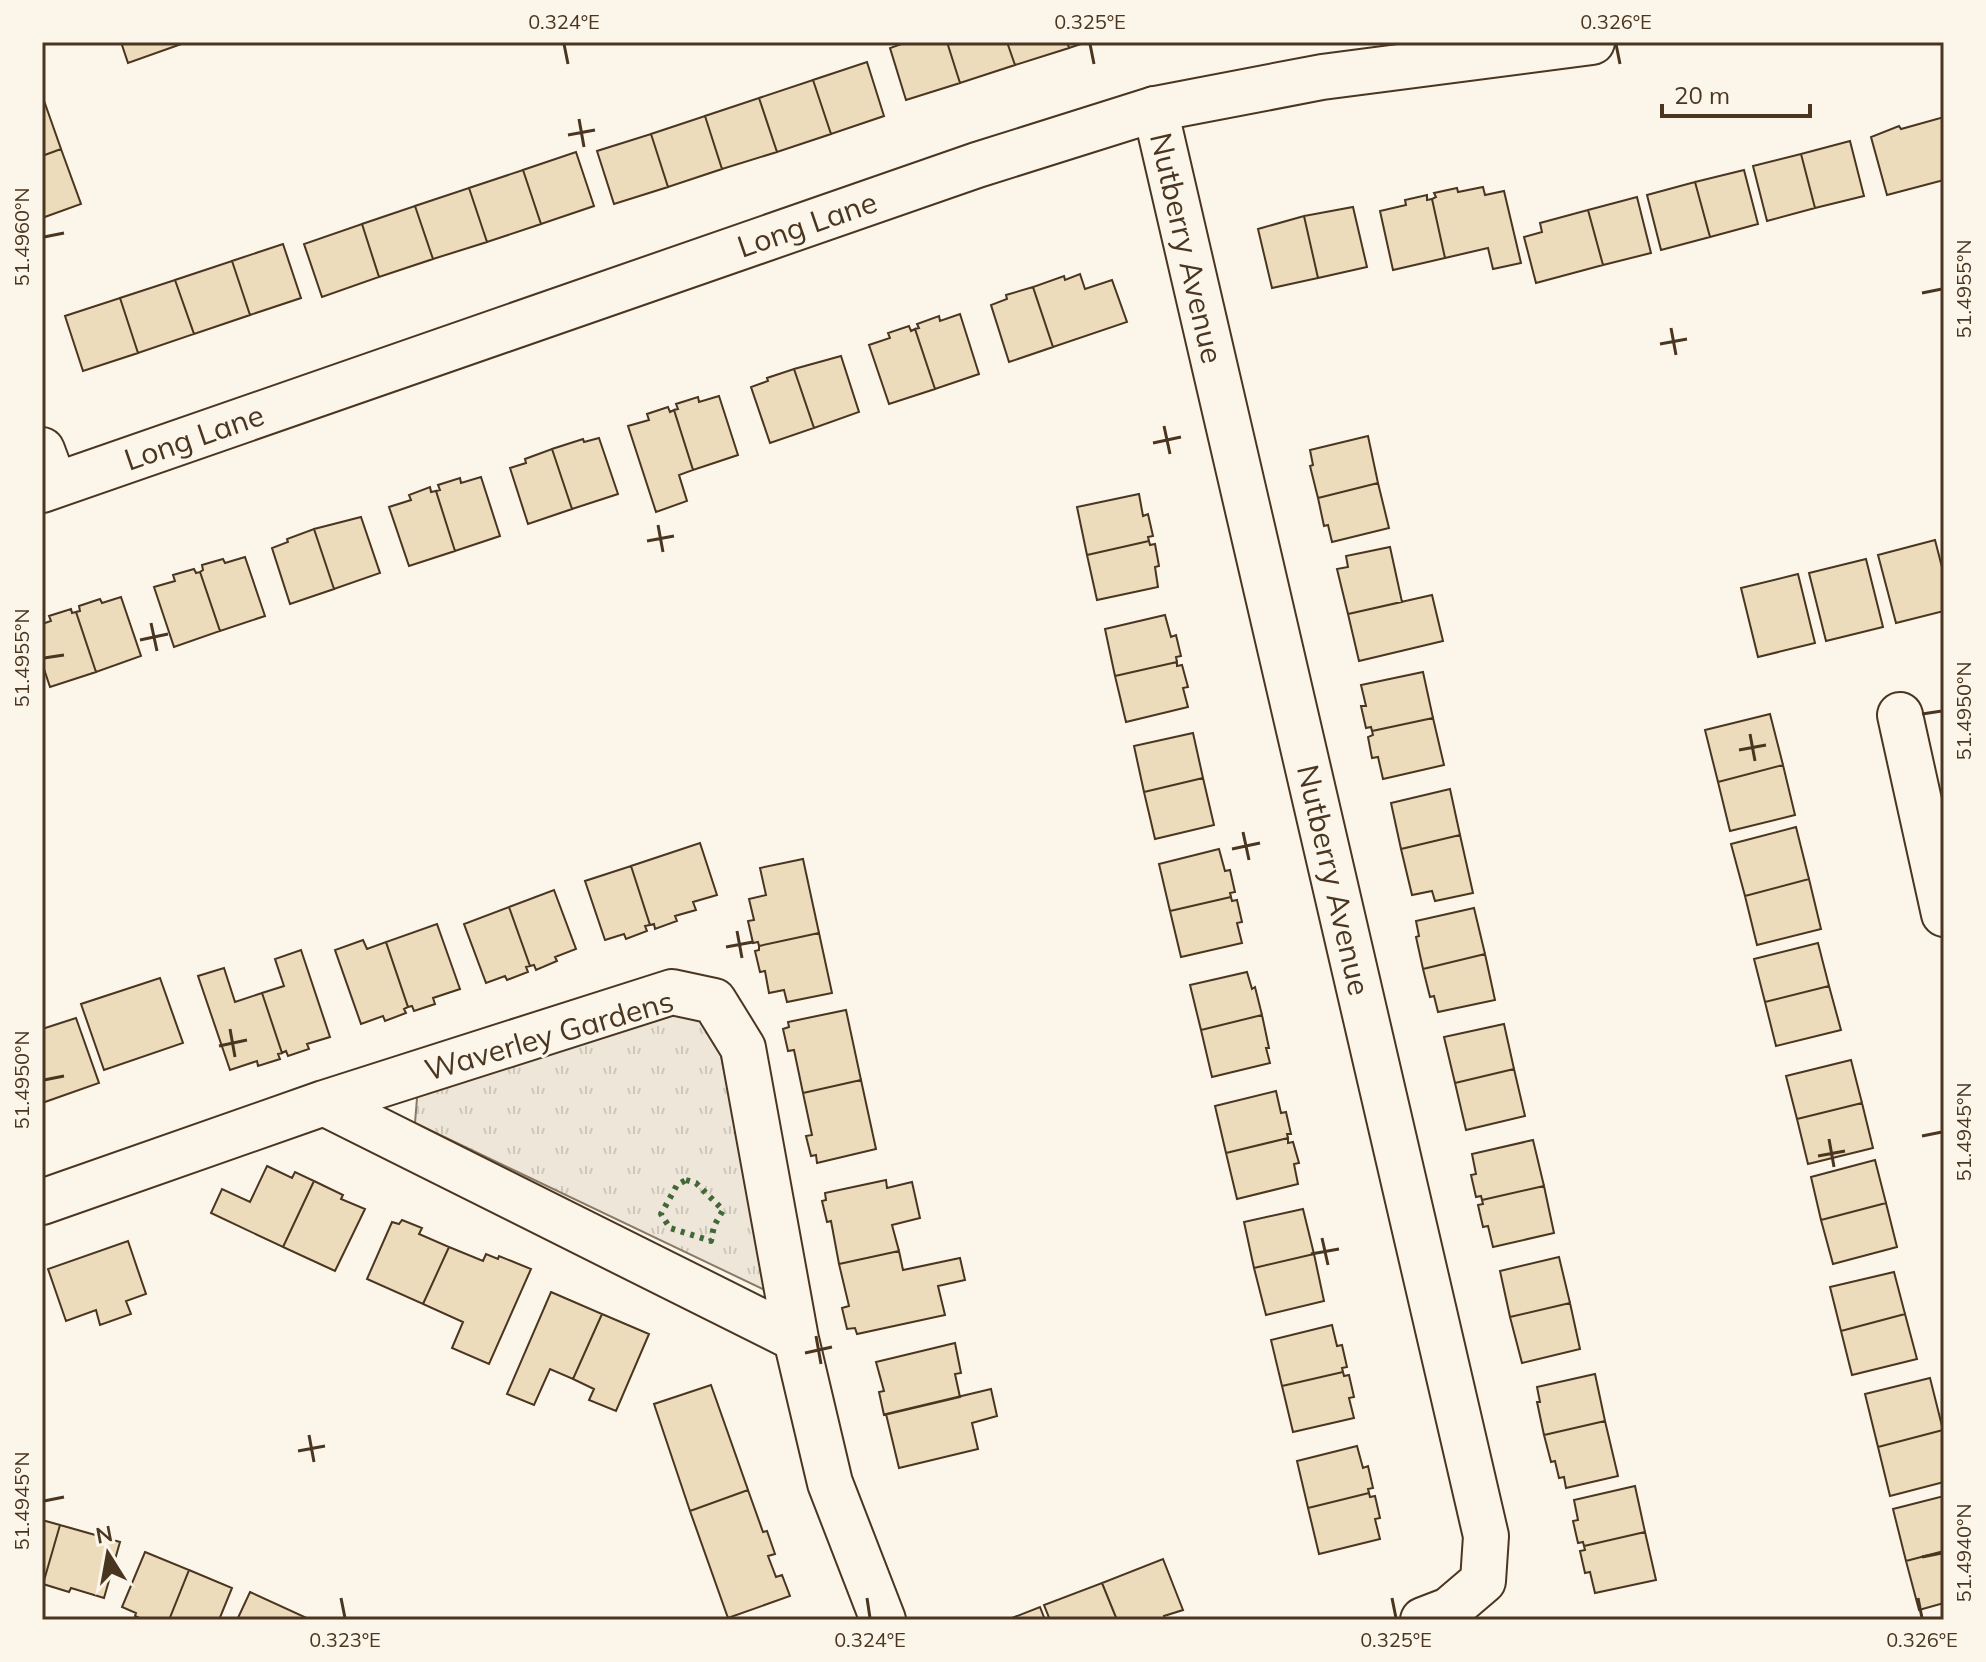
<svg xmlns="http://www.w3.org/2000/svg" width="1986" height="1662" viewBox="0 0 1986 1662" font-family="Mulish,sans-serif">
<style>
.grass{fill:url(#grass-tufts);stroke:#887966;stroke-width:2}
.building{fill:#ecdcbc;stroke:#4a3520;stroke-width:2}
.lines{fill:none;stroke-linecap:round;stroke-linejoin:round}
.minor-casing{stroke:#4a3520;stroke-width:48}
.tertiary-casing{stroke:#4a3520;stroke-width:48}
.minor{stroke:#fbf6e9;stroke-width:44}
.tertiary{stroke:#fbf6e9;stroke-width:44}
.hedge{stroke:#436837;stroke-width:6;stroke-dasharray:4 6;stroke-linecap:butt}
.ticks{fill:none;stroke:#4a3520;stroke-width:3}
.labels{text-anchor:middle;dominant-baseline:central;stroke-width:6;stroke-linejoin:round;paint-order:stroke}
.street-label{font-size:30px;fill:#4a3520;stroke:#fbf6e9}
.neatline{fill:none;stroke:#4a3520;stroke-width:3}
.ticks-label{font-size:20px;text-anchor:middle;fill:#4a3520}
</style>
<defs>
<pattern id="grass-tufts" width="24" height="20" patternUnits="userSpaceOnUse" patternTransform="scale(2)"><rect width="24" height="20" fill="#ede6d9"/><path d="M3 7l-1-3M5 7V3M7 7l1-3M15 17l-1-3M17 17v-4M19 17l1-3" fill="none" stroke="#cdc6ba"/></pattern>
</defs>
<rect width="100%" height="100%" fill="#fbf6e9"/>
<!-- grass -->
<path class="grass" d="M657,1002L715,1026L769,1292L415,1123L418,1086Z"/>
<!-- building -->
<path class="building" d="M121,42H187L128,63Z
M907,42H947L960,83L906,100L890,48Z
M947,42H1007L1015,65L960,83Z
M1007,42H1067L1069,48L1015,65Z
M1067,42H1087L1069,48Z
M867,62L884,116L831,134L813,80Z
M813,80L831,134L777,152L759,98Z
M42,95L61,149L42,156Z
M759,98L777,152L722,169L705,116Z
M705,116L722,169L668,187L651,134Z
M1944,117V180L1887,195L1871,137L1899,126L1901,129Z
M651,134L668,187L614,204L597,151Z
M1850,141L1864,196L1815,208L1801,154Z
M61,149L81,204L42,218V156Z
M576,152L594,206L541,224L523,170Z
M1801,154L1815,208L1767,221L1753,166Z
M523,170L541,224L487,242L469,188Z
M1744,170L1758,224L1710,237L1695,182Z
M1695,182L1710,237L1661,250L1647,195Z
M1483,187L1485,195L1504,191L1521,263L1493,269L1488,248L1445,258L1432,199L1436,197L1434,193L1457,188L1458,192Z
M469,188L487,242L433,259L415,206Z
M1427,195V200L1432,199L1445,258L1393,270L1380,211L1406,205L1405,200Z
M1637,197L1651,253L1603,265L1588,210Z
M415,206L433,259L379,277L362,224Z
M1353,207L1367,267L1318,278L1304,216Z
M1588,210L1603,265L1536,283L1524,237L1542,232L1540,223Z
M1304,216L1318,278L1272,288L1258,229Z
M362,224L379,277L322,297L304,244Z
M283,244L301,298L250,315L232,261Z
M232,261L250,315L194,334L175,280Z
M1080,274L1085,289L1112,280L1127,322L1053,347L1033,287L1064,276L1065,280Z
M175,280L194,334L138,353L120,298Z
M1033,287L1053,347L1009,362L991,305L1007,299L1006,295Z
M120,298L138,353L83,371L65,316Z
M960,314L979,374L935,389L915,329L919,328L917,324L939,316L940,321Z
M909,326L911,331L915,329L935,389L889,404L869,345L890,338L888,333Z
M841,356L859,412L814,428L794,369Z
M794,369L814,428L770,443L751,387L768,381L767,378Z
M719,396L738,455L693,470L674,410L678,409L676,404L698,397L699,402Z
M668,407L670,412L674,410L693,470L679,475L687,501L656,512L628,426L649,420L647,414Z
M1368,436L1378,483L1318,498L1310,466L1313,465L1310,450Z
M599,438L618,494L572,509L552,449L583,439L584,442Z
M552,449L572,509L528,524L510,468L526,463L525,459Z
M481,477L500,536L455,551L436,491L440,490L438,485L460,478L461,483Z
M1378,483L1389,528L1332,542L1328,525L1324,526L1318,498Z
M430,487L431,492L436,491L455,551L409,566L389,507L411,500L409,495Z
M1139,494L1143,516L1148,514L1153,536L1148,537L1149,541L1087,555L1077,507Z
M361,517L380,573L334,589L314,529Z
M314,529L334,589L290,604L272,548L288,542L287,539Z
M1935,540L1944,575V611L1896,623L1878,555Z
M1149,541L1150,545L1155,544L1159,566L1155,567L1158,587L1097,600L1087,555Z
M1390,547L1402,602L1348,614L1337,569L1348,567L1346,556Z
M245,557L265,616L220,631L200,572L203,570L202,565L223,559L225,563Z
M1866,559L1883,627L1826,641L1809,573Z
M194,569L196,573L200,572L220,631L174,647L154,587L175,581L173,575Z
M1798,574L1815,643L1758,657L1741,588Z
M1432,595L1443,641L1359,661L1348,614Z
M121,597L141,656L96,672L76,612L80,611L79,606L100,599L102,603Z
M71,609L72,613L76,612L96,672L50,687L42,663V624L51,621L49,616Z
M1165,615L1171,637L1176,635L1181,656L1176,657L1177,662L1115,676L1105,629Z
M1177,662V666L1182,665L1188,687L1183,688L1188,707L1126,722L1115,676Z
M1423,672L1433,718L1372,731L1371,727L1366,728L1361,706H1366L1361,685Z
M1770,714L1783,765L1718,782L1705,730Z
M1433,718L1444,765L1383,779L1378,757L1372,758L1368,737L1373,735L1372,731Z
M1193,733L1203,778L1144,792L1134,746Z
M1783,765L1795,815L1730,831L1718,782Z
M1203,778L1214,825L1155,839L1144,792Z
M1450,789L1460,835L1401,849L1391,803Z
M1796,827L1809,879L1745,896L1731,844Z
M1460,835L1473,893L1435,901L1432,891L1412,895L1401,849Z
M700,843L717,895L693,902L696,910L675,916L677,921L655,929L654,924L650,925L631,866Z
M1219,849L1225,871L1230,870L1235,892L1230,893L1231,897L1170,911L1159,864Z
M803,859L819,933L759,946L758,942L753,943L748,921L754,920L749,899L766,895L760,868Z
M631,866L650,925L645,926L647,931L626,939L624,934L605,940L585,881Z
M1809,879L1821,929L1757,945L1745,896Z
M554,890L576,949L555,957L557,961L536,970L534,965L530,966L509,907Z
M1231,897L1232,901L1237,900L1242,922L1237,923L1242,943L1181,957L1170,911Z
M509,907L530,966L526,967L528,972L507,980L505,976L486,983L464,924Z
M1474,908L1485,954L1423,969L1416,937L1419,936L1416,921Z
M437,924L460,989L433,998L435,1004L414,1011L412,1006L408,1007L386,942Z
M819,933L832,993L787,1002L784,990L769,993L765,971L760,972L755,951L759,950V946Z
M363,940L367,949L386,942L408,1007L404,1009L406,1013L385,1021L383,1016L361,1024L335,950Z
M1818,943L1829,986L1765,1002L1754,959Z
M301,950L330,1037L307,1044L309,1049L288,1056L286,1051L282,1053L262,993L284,986L275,959Z
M1485,954L1495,1000L1438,1012L1434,996L1430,997L1423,969Z
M224,968L235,1002L262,993L282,1053L278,1054L280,1059L258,1066L257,1061L230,1070L198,976Z
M1247,972L1252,989L1255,987L1262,1015L1201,1030L1190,985Z
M160,978L183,1043L104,1070L81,1004Z
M1829,986L1841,1030L1776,1046L1765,1002Z
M846,1010L861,1080L803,1093L794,1050L788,1051L783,1029L789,1027L788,1022Z
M1262,1015L1269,1048H1266L1270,1063L1212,1077L1201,1030Z
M76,1018L99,1083L42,1103V1029Z
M1504,1024L1514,1069L1455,1083L1444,1037Z
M1851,1060L1862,1103L1797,1119L1786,1076Z
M1514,1069L1525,1116L1466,1130L1455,1083Z
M861,1080L876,1149L817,1163L816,1155L811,1156L806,1136L812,1135L803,1093Z
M1276,1091L1281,1113L1286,1112L1291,1134H1287L1288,1138L1226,1153L1215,1106Z
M1862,1103L1873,1148L1808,1164L1797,1119Z
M1288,1138V1143L1293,1142L1299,1163L1294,1164L1298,1184L1237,1199L1226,1153Z
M1533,1140L1544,1186L1482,1200L1481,1196L1476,1197L1471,1175L1476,1174L1472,1154Z
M1875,1160L1886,1203L1821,1220L1811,1177Z
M267,1166L292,1178L295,1172L314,1181L283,1247L211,1213L222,1189L250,1202Z
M886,1180L887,1188L912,1182L920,1218L892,1225L899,1251L839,1264L831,1221L827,1222L822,1201L826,1200L825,1193Z
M314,1181L343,1195L341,1199L365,1209L335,1271L283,1247Z
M1544,1186L1554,1233L1493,1247L1488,1226L1483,1227L1478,1205L1483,1204L1482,1200Z
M1886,1203L1897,1247L1833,1264L1821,1220Z
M1303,1209L1314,1254L1254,1268L1244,1222Z
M402,1220L422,1228L419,1234L449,1247L423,1304L367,1279L392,1222L399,1224Z
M128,1241L146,1294L126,1301L131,1314L100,1325L96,1310L66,1321L48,1269Z
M449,1247L483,1261L486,1254L498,1259L499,1256L531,1269L489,1364L452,1348L463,1322L423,1304Z
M899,1251L903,1270L960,1258L965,1280L938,1286L945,1315L857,1334L855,1328L847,1329L842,1308L849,1306L839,1264Z
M1314,1254L1324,1301L1266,1315L1254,1268Z
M1559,1257L1570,1303L1510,1317L1500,1271Z
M1894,1272L1905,1314L1841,1331L1830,1287Z
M551,1292L602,1314L573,1379L550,1369L534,1405L507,1394Z
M1570,1303L1580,1349L1522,1363L1510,1317Z
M602,1314L649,1334L616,1411L589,1400L594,1389L573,1379Z
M1905,1314L1917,1359L1852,1375L1841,1331Z
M1332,1325L1337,1346L1342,1345L1347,1367L1342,1368L1343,1372L1282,1386L1271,1340Z
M955,1343L961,1373L955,1374L960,1397L884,1415L879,1392L884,1391L876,1362Z
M1343,1372L1344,1376L1349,1375L1354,1397L1349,1398L1354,1418L1293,1432L1282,1386Z
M1595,1374L1605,1421L1544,1435L1537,1402H1540L1537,1387Z
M1930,1378L1943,1430L1878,1447L1865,1394Z
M711,1385L748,1490L690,1511L654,1404Z
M991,1389L997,1416L972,1423L978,1449L899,1468L886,1414Z
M1605,1421L1618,1476L1566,1488L1564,1477L1559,1478L1555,1461L1551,1462L1544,1435Z
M1943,1430L1944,1482L1890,1496L1878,1447Z
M1357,1446L1363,1468L1368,1466L1373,1488L1368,1489L1369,1493L1308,1508L1297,1461Z
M1635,1486L1645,1532L1584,1546L1583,1542L1578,1543L1573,1521L1578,1520L1574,1500Z
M748,1490L763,1532L767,1531L775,1554L768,1556L776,1577L782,1575L790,1596L728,1618L690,1511Z
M1369,1493L1370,1497L1375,1496L1380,1518L1375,1519L1380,1539L1319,1554L1308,1508Z
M1944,1496V1551L1906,1561L1893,1509Z
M42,1520L60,1525L43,1584H42Z
M60,1525L120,1542L104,1598L71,1588L69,1592L43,1584Z
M1645,1532L1656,1580L1595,1593L1590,1572L1585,1573L1580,1551L1585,1550L1584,1546Z
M1944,1551V1603L1919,1610L1906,1561Z
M145,1552L189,1570L169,1620H144L135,1616L136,1613L122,1607Z
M1163,1559L1183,1610L1164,1616L1165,1620H1117L1102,1583Z
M189,1570L232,1588L219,1620H169Z
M1102,1583L1117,1620H1050L1044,1605Z
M250,1592L309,1619L308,1620H237Z
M1040,1607L1045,1620H1007Z"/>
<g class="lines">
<!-- minor casing -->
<g class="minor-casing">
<path id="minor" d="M1155,109L1486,1536L1483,1581L1449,1610L1423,1620
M42,450L55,485
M1900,715L1944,914
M324,1103L796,1339
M42,1202L324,1103L672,992L714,1001L743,1048L796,1339L830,1483L883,1620"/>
</g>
<!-- tertiary casing -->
<g class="tertiary-casing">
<path id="tertiary" d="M42,490L977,165L1155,109L1322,77L1592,42"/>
</g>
<!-- minor -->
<use href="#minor" class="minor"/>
<!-- tertiary -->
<use href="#tertiary" class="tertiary"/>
<!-- hedge -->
<path class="hedge" d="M686,1180L696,1183L723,1210L714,1226L711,1241L670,1228L661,1214L677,1185Z"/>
</g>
<!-- ticks -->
<path class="ticks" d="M564,44L568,64M1090,44L1094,64M1616,44L1620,64M579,119L584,147M568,135L595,130M44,237L64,233M1922,293L1942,289M1671,328L1676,355M1660,344L1687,339M1164,426L1170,454M1153,443L1181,437M658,525L663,552M647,541L674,536M151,623L157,651M140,640L168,634M44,658L64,655M1922,714L1942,711M1750,734L1755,761M1739,750L1766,745M1243,832L1249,860M1232,849L1260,843M737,931L742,958M726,947L753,942M230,1029L235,1057M219,1046L247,1040M44,1080L64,1076M1922,1136L1942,1132M1829,1139L1834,1167M1818,1156L1845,1151M1322,1238L1328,1265M1311,1254L1339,1249M816,1336L821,1364M805,1353L832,1347M309,1435L314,1462M298,1451L325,1446M44,1501L64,1497M1922,1557L1942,1553M341,1598L345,1618M867,1598L870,1618M1392,1598L1396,1618M1918,1598L1922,1618"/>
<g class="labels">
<!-- street labels -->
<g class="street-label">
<text transform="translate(807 224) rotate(-19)">Long Lane</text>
<text transform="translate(1187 248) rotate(77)">Nutberry Avenue</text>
<text transform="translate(194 437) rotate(-19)">Long Lane</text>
<text transform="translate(1334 880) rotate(77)">Nutberry Avenue</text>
<text transform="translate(549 1035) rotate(-16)">Waverley Gardens</text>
</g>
</g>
<!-- border -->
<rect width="1986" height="1662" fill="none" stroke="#fbf6e9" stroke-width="88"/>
<!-- north arrow -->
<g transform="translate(108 1554) rotate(349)" stroke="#fbf6e9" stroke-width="6" paint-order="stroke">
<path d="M0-6L14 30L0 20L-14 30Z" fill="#4a3520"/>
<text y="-12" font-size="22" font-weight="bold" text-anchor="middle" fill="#4a3520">N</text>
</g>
<!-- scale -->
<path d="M1662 104v12h148v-12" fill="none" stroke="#4a3520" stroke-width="4"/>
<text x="1674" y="104" font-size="24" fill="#4a3520" stroke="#fbf6e9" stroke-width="6" paint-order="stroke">20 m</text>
<rect x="44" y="44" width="1898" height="1574" class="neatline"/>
<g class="ticks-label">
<text x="564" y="29">0.324°E</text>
<text x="1090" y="29">0.325°E</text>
<text x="1616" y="29">0.326°E</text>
<text transform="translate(22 237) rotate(-90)" y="7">51.4960°N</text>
<text transform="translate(1964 289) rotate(-90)" y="7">51.4955°N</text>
<text transform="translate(22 658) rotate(-90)" y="7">51.4955°N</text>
<text transform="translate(1964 711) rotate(-90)" y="7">51.4950°N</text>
<text transform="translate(22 1080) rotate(-90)" y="7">51.4950°N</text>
<text transform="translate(1964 1132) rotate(-90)" y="7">51.4945°N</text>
<text transform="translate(22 1501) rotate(-90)" y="7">51.4945°N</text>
<text transform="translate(1964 1553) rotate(-90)" y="7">51.4940°N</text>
<text x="345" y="1647">0.323°E</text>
<text x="870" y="1647">0.324°E</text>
<text x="1396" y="1647">0.325°E</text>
<text x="1922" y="1647">0.326°E</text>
</g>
</svg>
